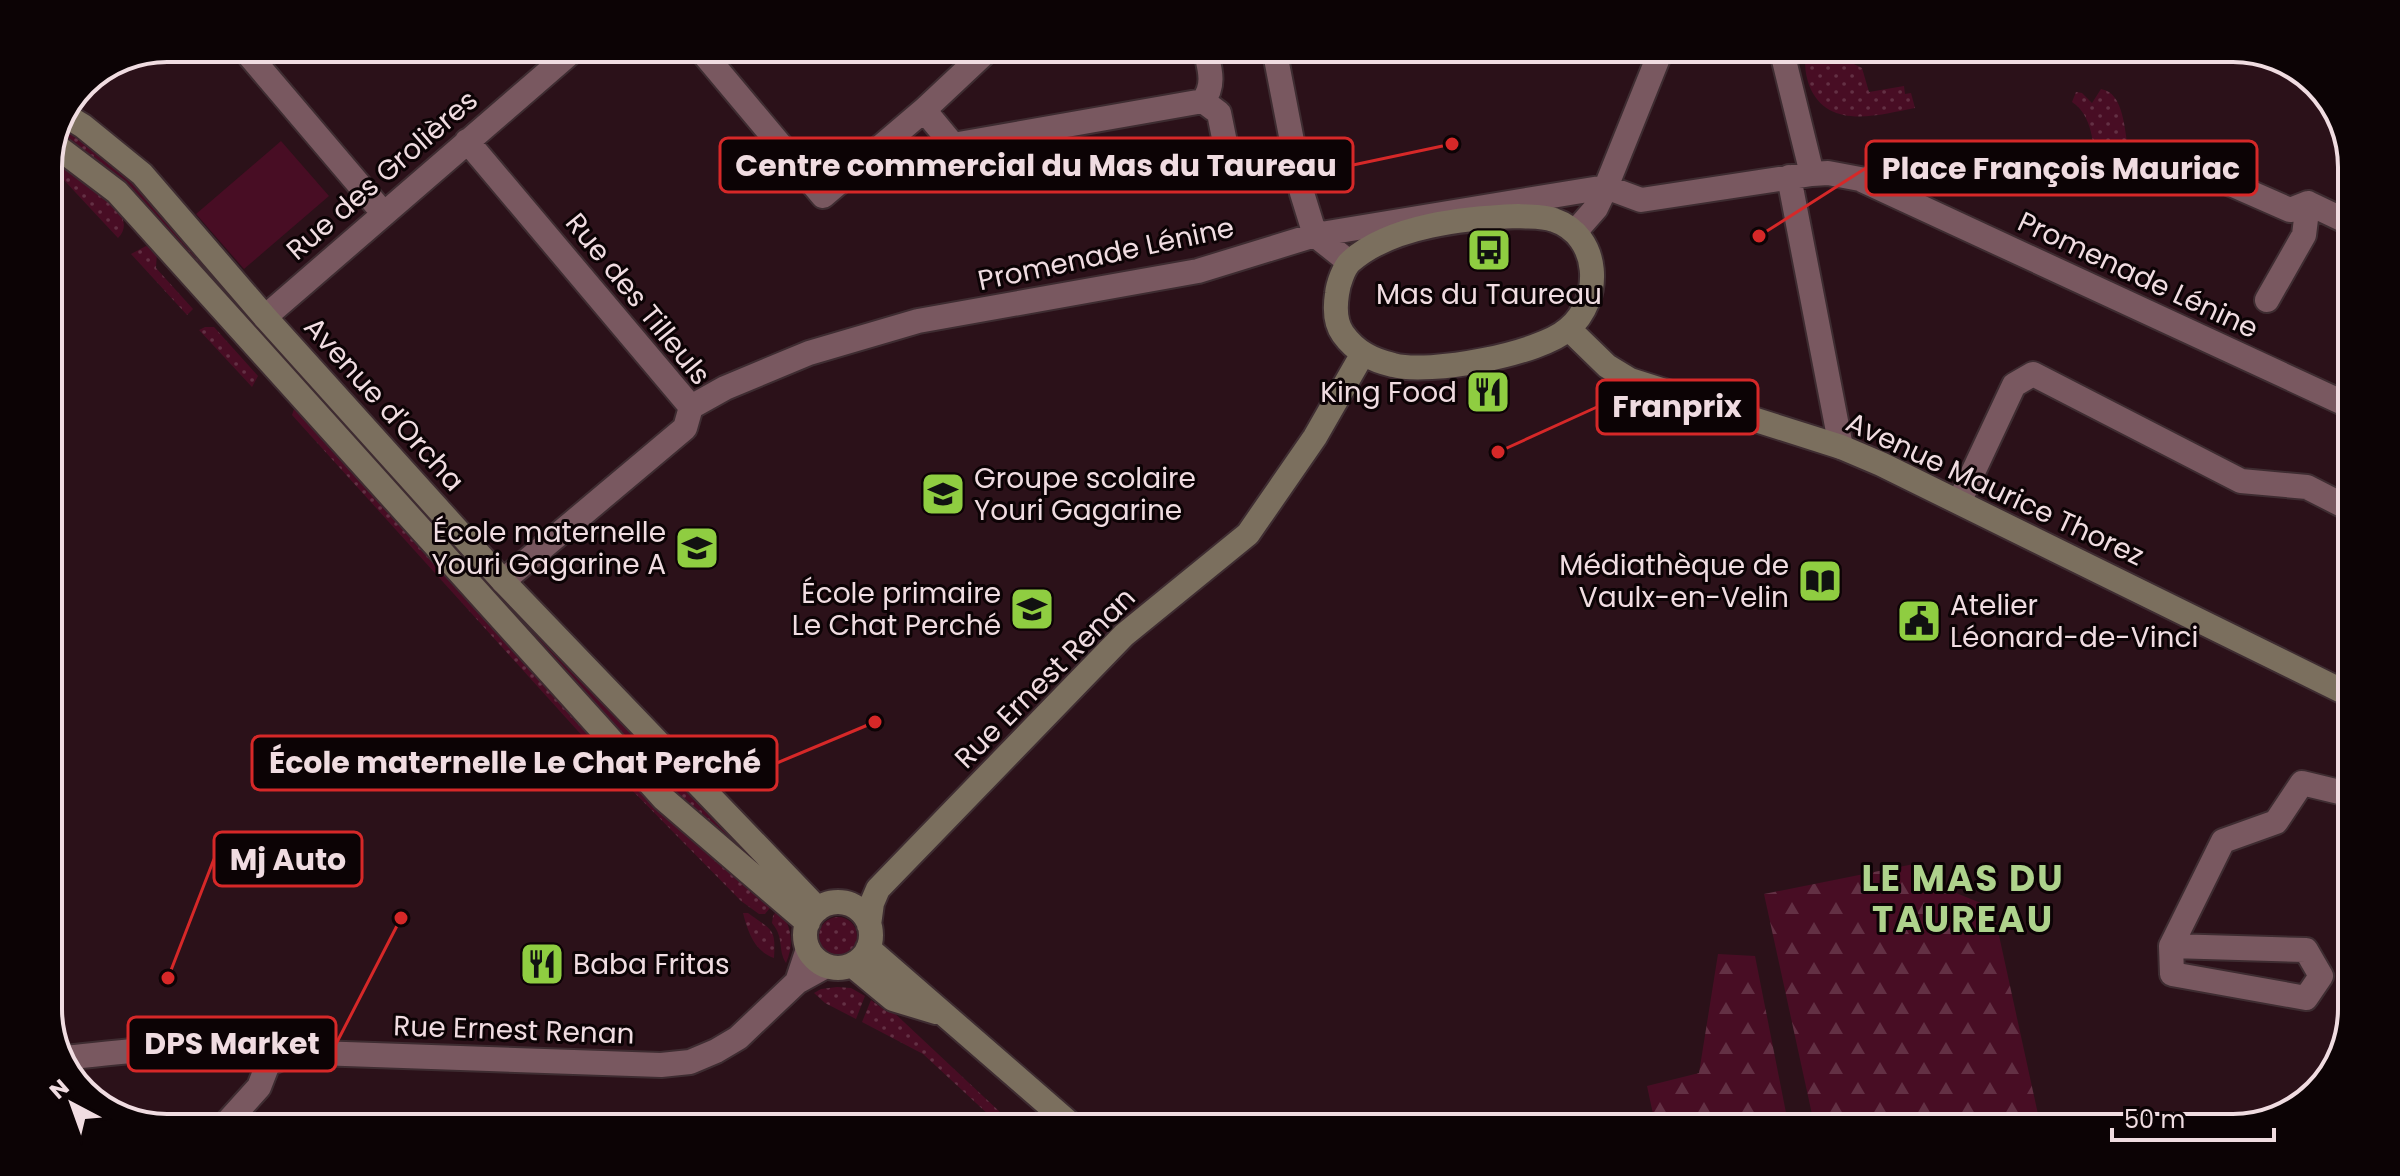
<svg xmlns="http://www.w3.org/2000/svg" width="2400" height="1176" viewBox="0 0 2400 1176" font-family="Poppins,sans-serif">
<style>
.grass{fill:url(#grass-dots)}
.forest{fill:url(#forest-firs)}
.pitch{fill:#480d24}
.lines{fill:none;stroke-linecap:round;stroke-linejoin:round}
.street-casing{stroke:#3e2c31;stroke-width:28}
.secondary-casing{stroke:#3e2c31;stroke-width:28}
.street{stroke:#795860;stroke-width:24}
.secondary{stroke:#7b6f5e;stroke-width:24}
.labels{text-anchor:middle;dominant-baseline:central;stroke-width:6;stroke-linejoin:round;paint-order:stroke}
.street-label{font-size:28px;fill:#f0dce1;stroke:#0c0305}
.poi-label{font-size:28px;fill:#f0dce1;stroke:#0c0305;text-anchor:end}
.district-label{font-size:36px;font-weight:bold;letter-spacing:2px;fill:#aed28c;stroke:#0c0305}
.rim{fill:none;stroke:#f0dce1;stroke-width:4}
.leader{fill:none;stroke:#d62828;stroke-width:3}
.callout-dot{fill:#d62828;stroke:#0c0305;stroke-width:3}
.callout{fill:#0c0305;stroke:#d62828;stroke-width:3}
.callout-label{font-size:30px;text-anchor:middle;font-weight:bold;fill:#f0dce1}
</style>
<defs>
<pattern id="grass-dots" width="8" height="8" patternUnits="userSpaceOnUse" patternTransform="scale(2)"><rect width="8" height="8" fill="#480d24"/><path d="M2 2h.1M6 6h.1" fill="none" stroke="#633044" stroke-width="1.8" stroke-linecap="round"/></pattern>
<pattern id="forest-firs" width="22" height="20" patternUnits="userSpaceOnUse" patternTransform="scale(2)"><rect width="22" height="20" fill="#480d24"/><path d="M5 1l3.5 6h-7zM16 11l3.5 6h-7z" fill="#633044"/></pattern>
</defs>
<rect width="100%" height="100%" fill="#2b1119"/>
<!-- grass -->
<path class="grass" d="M1809,48H1821L1862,68L1869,92L1904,86L1905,94L1911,93L1915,108C1878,115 1827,131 1809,85C1805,73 1803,60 1809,48Z
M2101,89C2125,93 2124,132 2129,152L2113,175L2109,176L2096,167C2093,144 2093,116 2072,102L2076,92L2082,93L2092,103Z
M65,123L117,165L307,377L302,382L109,170L60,134Z
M52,152C71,166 145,212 118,238L48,163Z
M146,246L157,251L156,268L193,309L187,315L131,254Z
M205,327H214L258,376L252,387L199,330Z
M295,406L773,904L765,914H759L741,901L624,782L292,415Z
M335,406L624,725L784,886L731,841L695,816L329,411Z
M779,907C791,927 795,942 786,963C777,948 785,939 772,923L773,916Z
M743,913H748C772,931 776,927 774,958C754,951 748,932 743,913Z
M819 936a19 19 0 1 1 38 0a19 19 0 1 1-38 0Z
M837,987L851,988L865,996L856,1019L825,1003L814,993L821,989Z
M871,1000L886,1011L888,1007L1017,1128H1003L923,1054L862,1022Z"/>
<!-- forest -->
<path class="forest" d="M1914,864L1939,886L1993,908L2041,1128H1815L1764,894Z
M1718,954L1755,956L1789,1128H1656L1647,1086L1699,1073Z"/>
<!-- pitch -->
<path class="pitch" d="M281,141L329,196L244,269L196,214Z"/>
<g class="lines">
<!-- street casing -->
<g class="street-casing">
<path id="street" d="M243,48L384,214
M699,48L823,196L924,110L990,48
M1274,48L1302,193L1315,235L1349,262
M1781,48L1812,174
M1203,101L1219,113L1232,177
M924,110L953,145L1203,101C1216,84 1209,67 1205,48
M467,141L691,407L685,428L503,581
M1789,177L1841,447
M2224,181L2290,210L2308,203L2352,224
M1575,232L1596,208L1606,187L1662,48
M2267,300L2304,235L2308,203
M265,317L576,48
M691,407L725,388L809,353L918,321L1198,271L1315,235L1606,187L1641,200L1812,174L1828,173L1860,179L2352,407
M1960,500L2014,385L2033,374L2241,481L2307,487L2352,510
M2171,946L2306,950L2321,976L2306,998L2172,974L2171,946L2223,841L2276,822L2302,783L2352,795
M797,982L808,949
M62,1058C129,1052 205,1038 268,1064L289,1054L317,1053L661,1065L690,1062L716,1051L738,1038L797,982L826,966
M222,1128L259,1087L268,1064"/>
</g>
<!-- secondary casing -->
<g class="secondary-casing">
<path id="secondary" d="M68,117L83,126L142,174L265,317L503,581L818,909
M55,145L117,192L664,799L808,923
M1518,216C1529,217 1544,216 1554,220C1601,236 1603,300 1568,329C1540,354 1429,375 1393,365C1372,360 1356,352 1343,334C1335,323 1335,307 1337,294C1338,284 1344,267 1351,261C1392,225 1466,218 1518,216Z
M1569,329L1607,366L1630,380L1841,447L1881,464L2352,696
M805 935a33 33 0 1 1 66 0a33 33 0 1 1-66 0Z
M869,925L872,903L878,889L1124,635L1248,534L1315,437L1362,355
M868,948L1075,1128
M852,965L893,999L936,1012"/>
</g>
<!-- street -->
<use href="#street" class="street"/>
<!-- secondary -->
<use href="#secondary" class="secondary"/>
</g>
<!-- icons -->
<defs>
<g id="bus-square" transform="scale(2.3)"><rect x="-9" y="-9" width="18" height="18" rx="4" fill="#8fcd41" stroke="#0c0305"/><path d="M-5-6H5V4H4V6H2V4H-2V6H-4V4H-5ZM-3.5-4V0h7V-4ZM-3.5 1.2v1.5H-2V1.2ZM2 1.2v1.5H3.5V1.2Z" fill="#111"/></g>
<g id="restaurant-square" transform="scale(2.3)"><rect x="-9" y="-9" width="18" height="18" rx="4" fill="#8fcd41" stroke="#0c0305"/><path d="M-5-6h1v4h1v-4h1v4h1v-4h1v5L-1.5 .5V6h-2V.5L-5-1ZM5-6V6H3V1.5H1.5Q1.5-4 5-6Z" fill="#111"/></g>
<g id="school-square" transform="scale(2.3)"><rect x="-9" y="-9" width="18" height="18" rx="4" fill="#8fcd41" stroke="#0c0305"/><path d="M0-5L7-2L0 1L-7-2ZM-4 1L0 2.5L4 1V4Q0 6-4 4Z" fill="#111"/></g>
<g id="library-square" transform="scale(2.3)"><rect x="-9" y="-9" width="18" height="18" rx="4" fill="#8fcd41" stroke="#0c0305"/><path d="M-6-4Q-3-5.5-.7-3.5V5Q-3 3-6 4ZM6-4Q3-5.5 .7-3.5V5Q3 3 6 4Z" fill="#111"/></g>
<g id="civic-square" transform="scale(2.3)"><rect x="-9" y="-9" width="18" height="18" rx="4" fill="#8fcd41" stroke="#0c0305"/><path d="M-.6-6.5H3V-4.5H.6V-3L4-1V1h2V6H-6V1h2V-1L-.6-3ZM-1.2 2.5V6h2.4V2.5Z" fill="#111"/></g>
</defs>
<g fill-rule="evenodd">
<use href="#bus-square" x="1489" y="250"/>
<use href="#restaurant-square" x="1488" y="392"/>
<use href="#school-square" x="943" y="494"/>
<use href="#school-square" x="697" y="548"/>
<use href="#library-square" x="1820" y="581"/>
<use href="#school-square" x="1032" y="609"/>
<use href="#civic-square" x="1919" y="621"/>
<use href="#restaurant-square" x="542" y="964"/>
</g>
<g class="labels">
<!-- street labels -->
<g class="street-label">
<text transform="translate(382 175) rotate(-41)">Rue des Grolières</text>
<text transform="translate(1106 254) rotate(-12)">Promenade Lénine</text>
<text transform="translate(2138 275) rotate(25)">Promenade Lénine</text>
<text transform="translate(638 299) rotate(51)">Rue des Tilleuls</text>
<text transform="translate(384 404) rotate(48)">Avenue d'Orcha</text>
<text transform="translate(1995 489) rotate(25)">Avenue Maurice Thorez</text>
<text transform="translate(1045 678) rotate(-45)">Rue Ernest Renan</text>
<text transform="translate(514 1030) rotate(2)">Rue Ernest Renan</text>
</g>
<!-- poi labels -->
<g class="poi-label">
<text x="1489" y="294" text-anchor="middle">Mas du Taureau</text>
<text x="1457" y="392">King Food</text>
<text x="974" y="478" text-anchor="start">Groupe scolaire<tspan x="974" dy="32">Youri Gagarine</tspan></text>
<text x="666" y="532">École maternelle<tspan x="666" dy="32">Youri Gagarine A</tspan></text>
<text x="1789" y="565">Médiathèque de<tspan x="1789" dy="32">Vaulx-en-Velin</tspan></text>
<text x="1001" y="593">École primaire<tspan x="1001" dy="32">Le Chat Perché</tspan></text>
<text x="1950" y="605" text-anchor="start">Atelier<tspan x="1950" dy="32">Léonard-de-Vinci</tspan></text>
<text x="573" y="964" text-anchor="start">Baba Fritas</text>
</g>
<!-- district labels -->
<g class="district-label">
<text x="1963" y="878">LE MAS DU<tspan x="1963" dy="41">TAUREAU</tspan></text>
</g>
</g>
<!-- crop -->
<path d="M0 0H2400V1176H0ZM167 62H2233A105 105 0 0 1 2338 167V1009A105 105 0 0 1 2233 1114H167A105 105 0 0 1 62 1009V167A105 105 0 0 1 167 62Z" fill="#0c0305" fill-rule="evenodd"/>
<path class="rim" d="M167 62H2233A105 105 0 0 1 2338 167V1009A105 105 0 0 1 2233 1114H167A105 105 0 0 1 62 1009V167A105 105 0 0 1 167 62Z"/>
<!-- callouts -->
<path class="leader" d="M1452 144L1353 165M1759 236L1866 168M1498 452L1597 407M875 722L777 763M168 978L214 859M401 918L336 1044"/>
<g class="callout-dot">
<circle cx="1452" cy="144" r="8"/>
<circle cx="1759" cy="236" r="8"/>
<circle cx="1498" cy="452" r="8"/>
<circle cx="875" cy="722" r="8"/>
<circle cx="168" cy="978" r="8"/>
<circle cx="401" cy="918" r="8"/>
</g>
<g class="callout">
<rect x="720" y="138" width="633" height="54" rx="8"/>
<rect x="1866" y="141" width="391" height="54" rx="8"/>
<rect x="1597" y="380" width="161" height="54" rx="8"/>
<rect x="252" y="736" width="525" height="54" rx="8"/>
<rect x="214" y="832" width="148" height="54" rx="8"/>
<rect x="128" y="1017" width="208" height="54" rx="8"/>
</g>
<g class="callout-label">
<text x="1036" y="176">Centre commercial du Mas du Taureau</text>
<text x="2061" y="179">Place François Mauriac</text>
<text x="1677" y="417">Franprix</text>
<text x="515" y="773">École maternelle Le Chat Perché</text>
<text x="288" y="870">Mj Auto</text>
<text x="232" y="1054">DPS Market</text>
</g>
<!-- north arrow -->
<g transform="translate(72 1104) rotate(319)" stroke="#0c0305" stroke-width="6" paint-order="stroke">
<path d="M0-6L14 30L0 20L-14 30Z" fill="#f0dce1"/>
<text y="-12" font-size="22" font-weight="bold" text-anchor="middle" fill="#f0dce1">N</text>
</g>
<!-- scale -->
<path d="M2112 1128v12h162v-12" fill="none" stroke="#f0dce1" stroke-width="4"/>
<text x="2124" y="1128" font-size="24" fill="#f0dce1" stroke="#0c0305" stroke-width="6" paint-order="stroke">50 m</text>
</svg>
